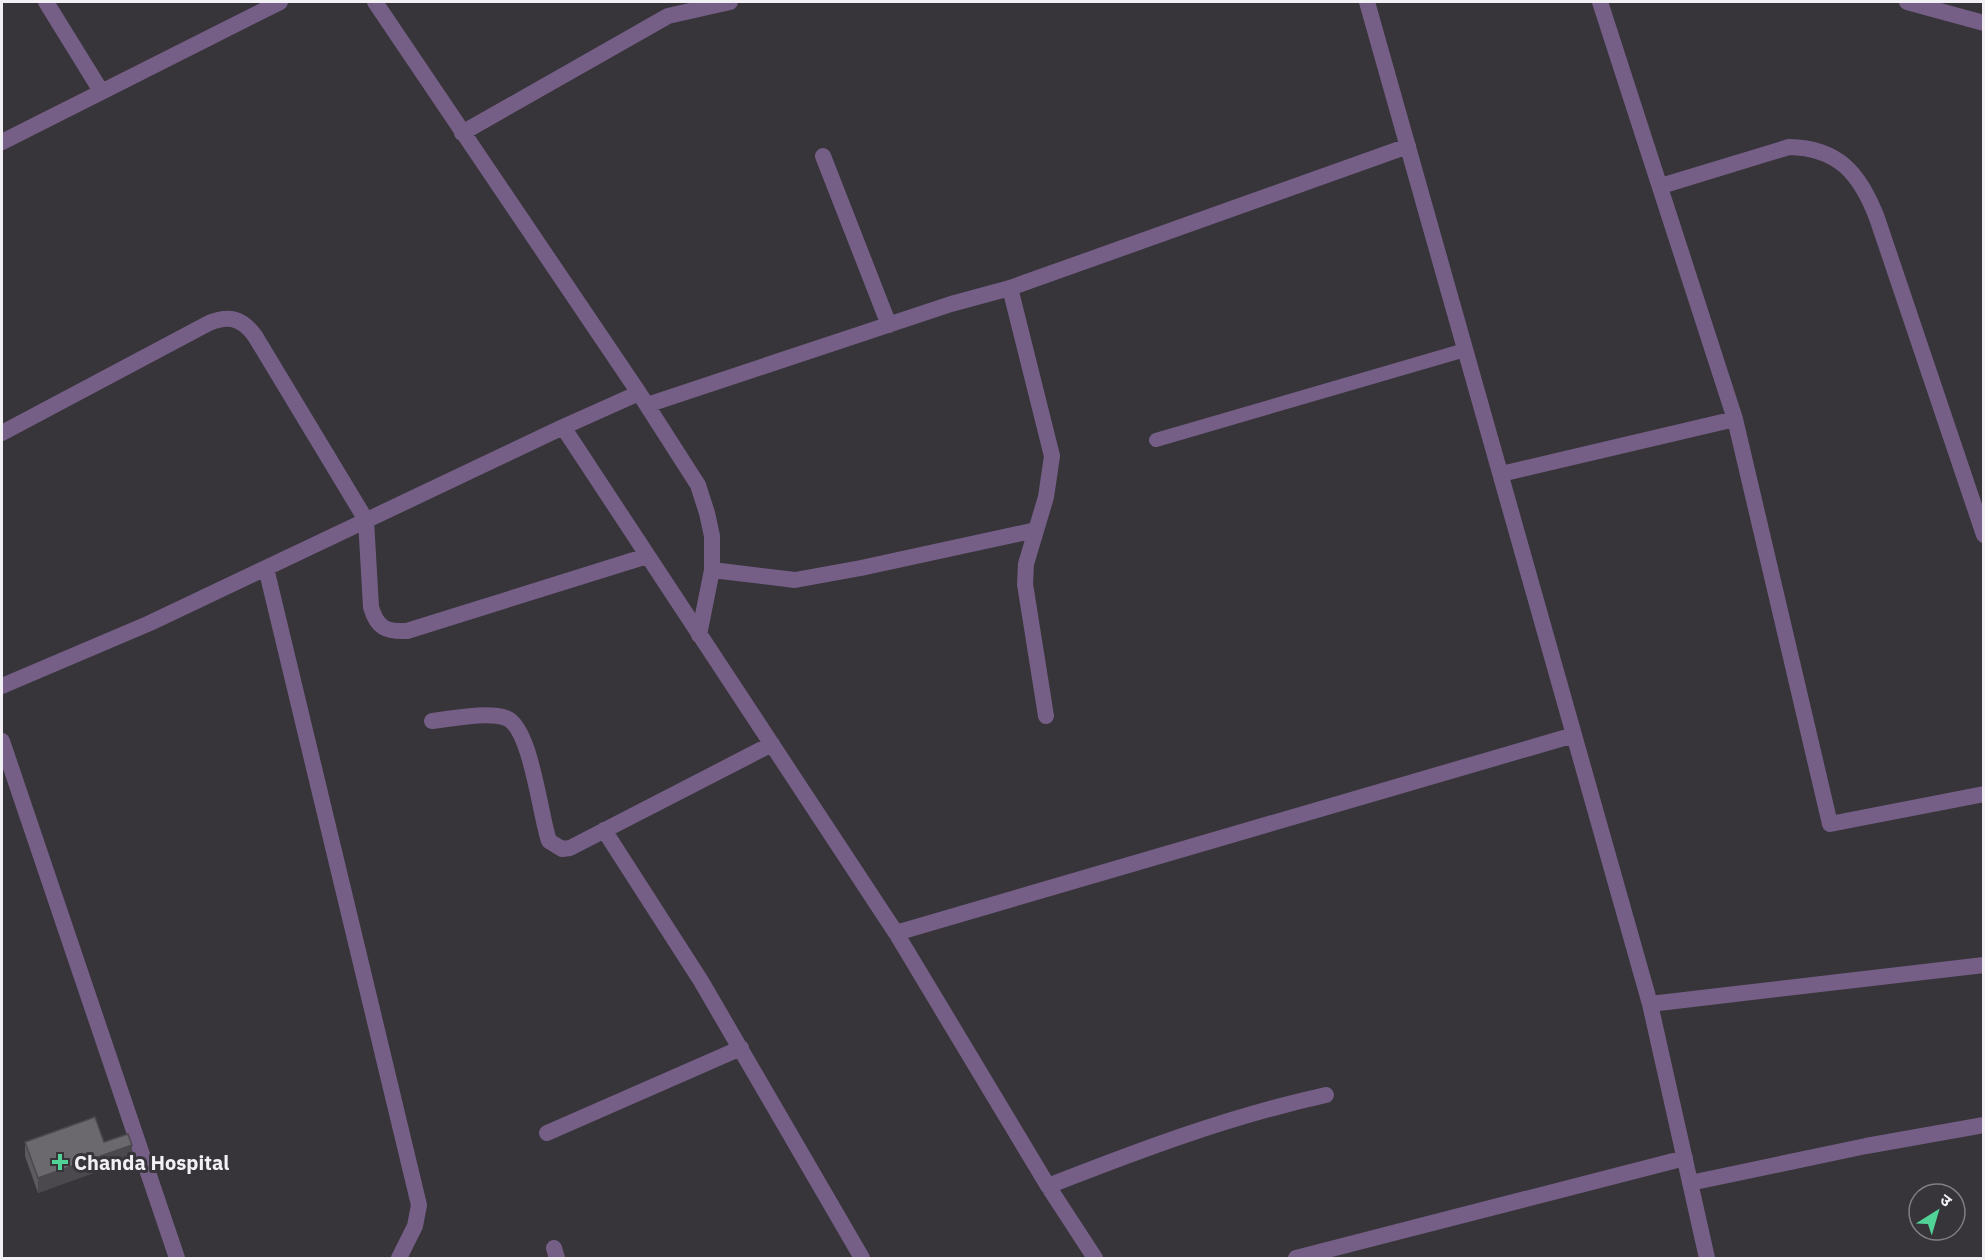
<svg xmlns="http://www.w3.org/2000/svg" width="1985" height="1260" viewBox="0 0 1985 1260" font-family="'IBM Plex Sans','Noto Sans Devanagari',sans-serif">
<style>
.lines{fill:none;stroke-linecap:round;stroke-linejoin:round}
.service{stroke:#755f86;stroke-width:14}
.minor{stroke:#755f86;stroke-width:16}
.wall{fill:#5c595f}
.shaded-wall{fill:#4b494d}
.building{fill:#6b686e;stroke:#4b494d;stroke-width:1.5}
.poi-dot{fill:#51d397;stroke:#37343a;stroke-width:2}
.labels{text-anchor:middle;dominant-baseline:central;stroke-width:6;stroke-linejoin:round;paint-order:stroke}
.poi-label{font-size:20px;font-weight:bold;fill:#f2f0f4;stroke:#37343a;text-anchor:start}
</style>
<rect width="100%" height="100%" fill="#37343a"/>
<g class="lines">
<!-- service -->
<path class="service" d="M1156,440L1465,350"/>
<!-- minor -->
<path class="minor" d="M46,2L101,91
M375,2L639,393L563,427L896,933L1048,1186L1095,1258
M1367,2L1650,1004L1707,1258
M1600,2L1735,419
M1907,2L1984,23
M462,133L668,16L730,2
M2,142L280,2
M823,156L889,325
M1661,186L1789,147C1839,148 1860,174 1877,218L1984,535
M1010,288L1052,456L1046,497L1026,564L1025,584L1046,716
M641,396L698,485L707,513L712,536V570L699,635
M647,405L951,304L1010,288L1408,146
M2,433L209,323C229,315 242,318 255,336L366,520L371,607C377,628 386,632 407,631L647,556
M1501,474L1735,419L1830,824L1984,794
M266,568L419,1205L415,1226L399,1258
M712,570L795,580L861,568L1036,530
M2,686L150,623L563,427
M432,721C451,719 487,711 506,718C531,727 540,815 549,841L562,849L570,848L772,744
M2,741L177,1258
M604,830L701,981L862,1258
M896,933L1574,735
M1650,1004L1984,965
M547,1133L741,1048
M1690,1183L1866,1146L1984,1125
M1048,1186C1140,1150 1230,1116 1326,1095
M554,1248L557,1258
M1296,1258L1685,1158"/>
</g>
<!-- wall -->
<path class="wall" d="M25,1142H104L132,1159L38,1193L25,1156Z"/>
<!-- shaded-wall -->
<path class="shaded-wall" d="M132,1145V1159L38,1193V1178Z"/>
<!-- building -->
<path class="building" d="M95,1117L104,1142L128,1134L132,1145L38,1178L25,1142Z"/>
<!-- markers -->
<path class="poi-dot" d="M57 1153h6v6h6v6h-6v6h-6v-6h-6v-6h6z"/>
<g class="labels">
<!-- poi labels -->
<g class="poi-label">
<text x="74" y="1162">Chanda Hospital</text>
</g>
</g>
<!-- border -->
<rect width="1985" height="1260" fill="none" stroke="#f2f0f4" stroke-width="6"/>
<!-- north arrow -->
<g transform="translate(1937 1212) rotate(37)"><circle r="28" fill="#37343a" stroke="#827f84" stroke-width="1.5"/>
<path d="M0-4.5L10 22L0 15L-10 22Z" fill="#51d397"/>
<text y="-9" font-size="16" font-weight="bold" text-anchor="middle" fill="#f2f0f4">उ</text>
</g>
</svg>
